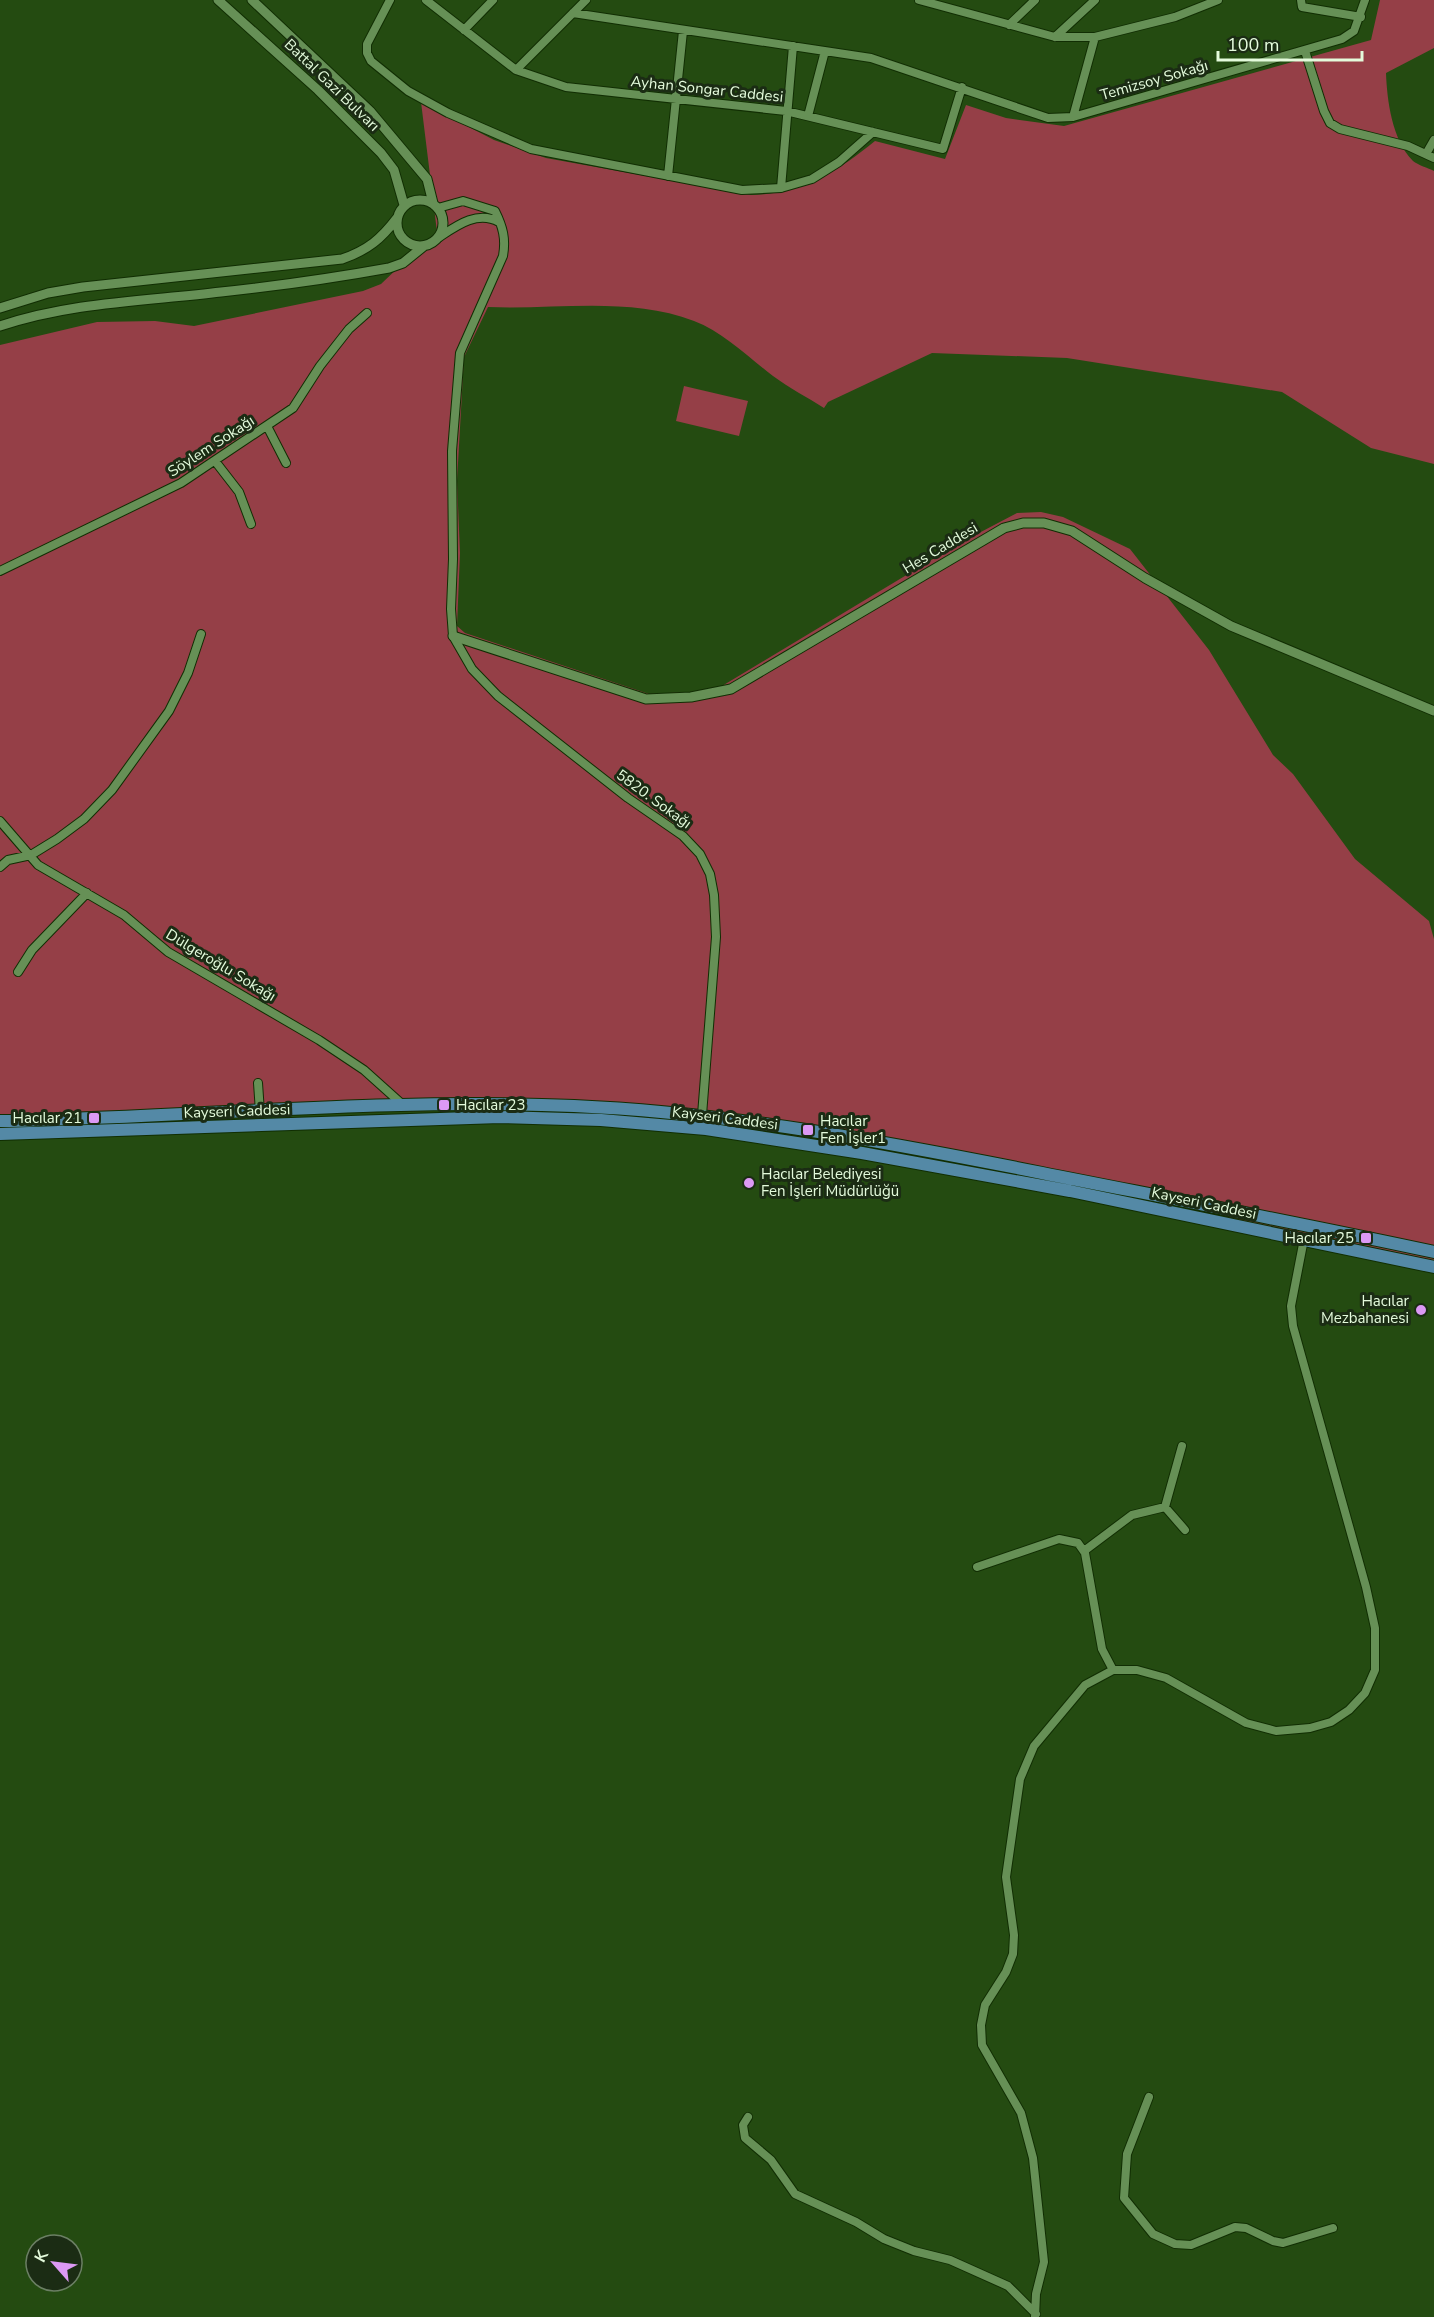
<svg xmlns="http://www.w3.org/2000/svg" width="1434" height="2317" viewBox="0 0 1434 2317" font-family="'Nunito Sans',sans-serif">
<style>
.green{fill:#953f47}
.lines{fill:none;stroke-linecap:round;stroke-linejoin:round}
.minor-casing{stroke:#112e03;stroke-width:10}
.tertiary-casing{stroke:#112e03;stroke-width:11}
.primary-casing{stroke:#112e03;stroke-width:14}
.minor{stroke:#669056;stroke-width:8}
.tertiary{stroke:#669056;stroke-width:9}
.primary{stroke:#5489a6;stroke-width:12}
.poi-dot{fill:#dc99f4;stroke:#1b2c14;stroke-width:2}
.labels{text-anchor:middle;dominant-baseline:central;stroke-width:6;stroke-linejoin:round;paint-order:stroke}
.street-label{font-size:15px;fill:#e4fbdc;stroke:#1b2c14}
.poi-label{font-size:15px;fill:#e4fbdc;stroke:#1b2c14;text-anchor:start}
</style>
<rect width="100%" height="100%" fill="#244b11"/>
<!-- green -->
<path class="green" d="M1380,0H1434V48L1386,73C1387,100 1392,140 1413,161C1418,165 1428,168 1434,171V464L1371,448L1282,392L1067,358L932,353L828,402L824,408C807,397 789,388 773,376C748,357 723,332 694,321C629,296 556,310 488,307L464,357L457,481L460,553L457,626L465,633L649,694L691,692L722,686L958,544L1017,513L1041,512L1063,517L1130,549L1209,650L1273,755L1293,774L1355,859L1429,921L1434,939V1262C1268,1228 1102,1192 935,1162C818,1140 701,1121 582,1114C388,1103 194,1124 0,1127V345L97,322L155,321L194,326L363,291L381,284L402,264L438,240L421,102L494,140L546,158L751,195C801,194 837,172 875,141L945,159L966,105L1006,118L1064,126L1371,40Z
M684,386L748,401L739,436L676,421Z"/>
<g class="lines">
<!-- minor casing -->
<g class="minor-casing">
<path id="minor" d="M390,0L367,44V53L371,61L408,91L448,113L531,149L742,190L781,188L812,179L839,162L873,132
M426,0L516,70L566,87L786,111L943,149L962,87
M919,0L1055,37H1095L1175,17L1218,0
M1301,0L1302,7L1361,17
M573,13L871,58L1048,118L1073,117L1342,39L1354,31L1365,0
M1009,25L1035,0
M464,30L493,0
M1055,37L1095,0
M1305,51L1324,111L1330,123L1340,129L1408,146L1434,158
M516,70L586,0
M808,116L825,51
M1073,117L1095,37
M1426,154L1434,140
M668,176L683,31
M781,188L793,46
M438,208L463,201L495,211C503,227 506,239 503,256L460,353L452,451L453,559L451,609L453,636L472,669L498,696L628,798L683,836L700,854L710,874L714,895L716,937L702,1115
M438,238C456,226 477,210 499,222
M267,426L286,463
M215,461L239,492L251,524
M0,571L181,483L293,408L320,366L349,329L367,313
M0,821L38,865L124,915L168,952L319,1040L364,1070L403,1105
M0,867L8,860L31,855L57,839L84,819L112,790L169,711L188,673L201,634
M18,972L32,950L87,893
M258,1083L260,1112
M1165,1507L1185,1530
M1084,1551L1132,1515L1165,1507L1182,1446
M977,1567L1059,1539L1078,1543L1085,1553L1102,1649L1113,1670
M1149,2097L1127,2154L1124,2198L1153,2234L1175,2244L1191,2245L1235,2227L1246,2228L1273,2241L1283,2243L1333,2228
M748,2117L743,2125L745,2138L771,2160L795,2194L856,2222L884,2239L914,2251L950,2260L1008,2286L1036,2314
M1035,2317L1036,2294L1044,2262L1033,2158L1021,2113L982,2045L981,2025L985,2005L1006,1972L1013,1954L1014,1935L1006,1877L1020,1779L1034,1746L1085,1685L1113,1670H1137L1166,1678L1246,1723L1276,1731L1310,1728L1331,1722L1349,1710L1365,1693L1375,1670V1628L1366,1587L1293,1326L1291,1306L1304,1239"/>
</g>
<!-- tertiary casing -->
<g class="tertiary-casing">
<path id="tertiary" d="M218,0L318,90L381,153L394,170L404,205
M252,0L370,111L427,179L433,203
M397 223a23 23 0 1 1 46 0a23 23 0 1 1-46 0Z
M0,308L48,293L83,287L342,259C368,250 381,239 397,218
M0,326C71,302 147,301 221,292C277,286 334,278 389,268L403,263L424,246
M453,636L646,699L691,697L731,689L1004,528L1023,523H1044L1072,531L1145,578L1231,626L1434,711"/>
</g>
<!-- primary casing -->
<g class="primary-casing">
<path id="primary" d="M0,1121C191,1117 383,1098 574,1106C732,1113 887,1142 1042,1173C1173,1199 1304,1224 1434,1252
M0,1134L500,1117L601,1120L706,1129L862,1153L1070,1191L1434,1267"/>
</g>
<!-- minor -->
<use href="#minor" class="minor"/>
<!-- tertiary -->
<use href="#tertiary" class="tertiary"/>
<!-- primary -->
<use href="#primary" class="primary"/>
</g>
<!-- markers -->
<g class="poi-dot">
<rect x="438" y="1099" width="12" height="12" rx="3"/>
<rect x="88" y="1112" width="12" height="12" rx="3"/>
<rect x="802" y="1124" width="12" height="12" rx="3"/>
<circle cx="749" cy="1183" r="6"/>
<rect x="1360" y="1232" width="12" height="12" rx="3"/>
<circle cx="1421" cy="1310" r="6"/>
</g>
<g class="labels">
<!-- street labels -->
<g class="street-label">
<text transform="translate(1154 80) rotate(-16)">Temizsoy Sokağı</text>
<text transform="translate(332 85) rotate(44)">Battal Gazi Bulvarı</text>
<text transform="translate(707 89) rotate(6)">Ayhan Songar Caddesi</text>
<text transform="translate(211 446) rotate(-33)">Söylem Sokağı</text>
<text transform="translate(940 548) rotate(-31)">Hes Caddesi</text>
<text transform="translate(654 799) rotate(36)">5820. Sokağı</text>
<text transform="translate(221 965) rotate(31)">Dülgeroğlu Sokağı</text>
<text transform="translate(237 1111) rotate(-2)">Kayseri Caddesi</text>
<text transform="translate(725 1118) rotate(7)">Kayseri Caddesi</text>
<text transform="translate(1204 1203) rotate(12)">Kayseri Caddesi</text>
</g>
<!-- poi labels -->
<g class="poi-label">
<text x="456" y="1105">Hacılar 23</text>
<text x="82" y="1118" text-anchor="end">Hacılar 21</text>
<text x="820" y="1121">Hacılar<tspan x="820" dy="17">Fen İşler1</tspan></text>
<text x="761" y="1174">Hacılar Belediyesi<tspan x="761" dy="17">Fen İşleri Müdürlüğü</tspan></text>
<text x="1354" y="1238" text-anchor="end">Hacılar 25</text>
<text x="1409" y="1301" text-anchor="end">Hacılar<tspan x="1409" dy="17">Mezbahanesi</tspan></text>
</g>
</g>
<!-- north arrow -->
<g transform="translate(54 2263) rotate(298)"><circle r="28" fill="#1b2c14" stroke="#6b7f64" stroke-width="1.5"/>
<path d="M0-4.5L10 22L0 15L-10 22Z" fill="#dc99f4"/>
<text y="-9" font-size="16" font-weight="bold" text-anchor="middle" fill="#e4fbdc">K</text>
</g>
<!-- scale -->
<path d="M1218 51v9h144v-9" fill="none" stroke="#e4fbdc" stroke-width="3"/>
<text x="1227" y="51" font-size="18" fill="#e4fbdc" stroke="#1b2c14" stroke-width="4.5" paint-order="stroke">100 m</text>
</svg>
